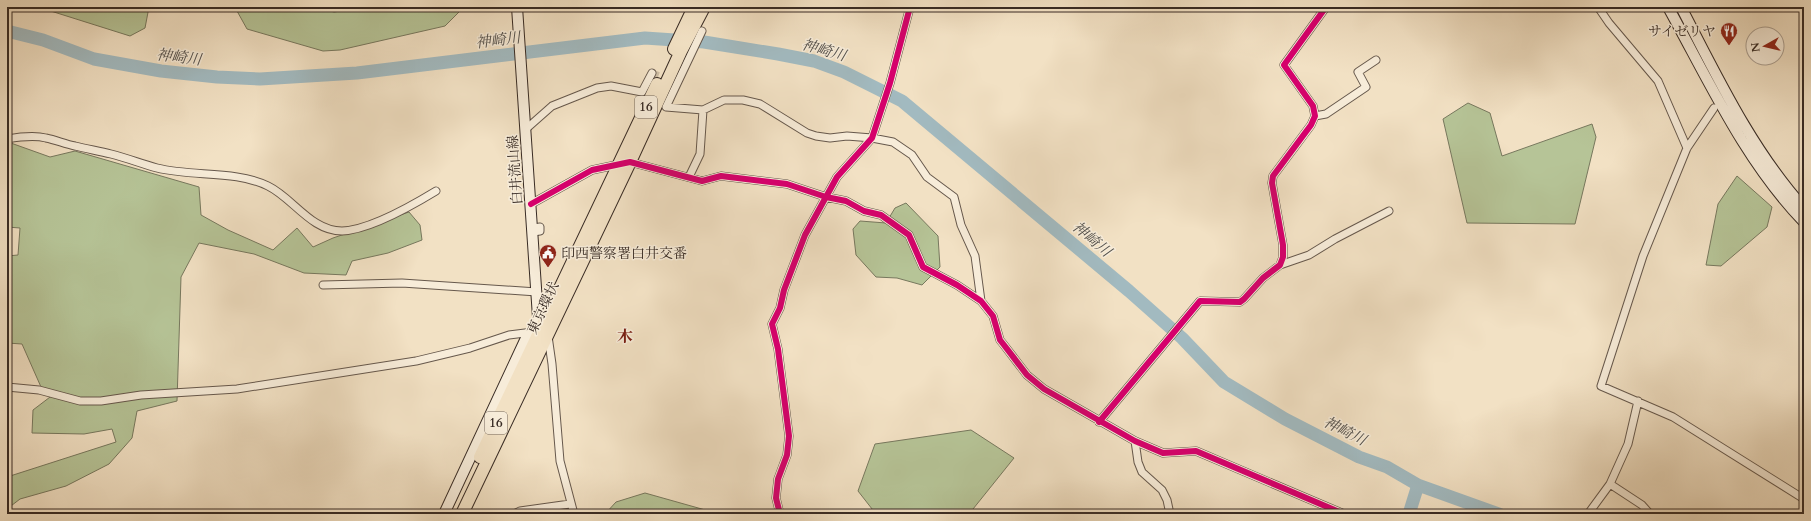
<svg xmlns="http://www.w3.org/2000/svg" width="1811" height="521" viewBox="0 0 1811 521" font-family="Cardo,'Noto Serif JP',serif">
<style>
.green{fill:#b6c497;stroke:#77785e}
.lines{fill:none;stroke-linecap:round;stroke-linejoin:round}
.river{stroke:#a2bac0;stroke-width:13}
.minor-tunnel{stroke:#cdbda4;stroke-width:7;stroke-dasharray:7 3.5;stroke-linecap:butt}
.minor-casing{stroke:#66584c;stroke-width:9}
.secondary-casing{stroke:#382b24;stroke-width:12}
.trunk-casing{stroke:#382b24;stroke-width:14}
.minor{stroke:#f7ecd9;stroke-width:7}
.secondary{stroke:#f7ecd9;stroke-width:10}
.trunk{stroke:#f2e1c4;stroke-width:12}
.cycleway-casing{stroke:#f7ecd9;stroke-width:8}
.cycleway{stroke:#d6006c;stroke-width:6}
.labels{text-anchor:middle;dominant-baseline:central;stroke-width:3;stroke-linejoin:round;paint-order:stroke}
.shield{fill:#f7ecd9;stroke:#71655a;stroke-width:1}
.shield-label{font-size:13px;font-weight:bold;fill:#382b24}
.poi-label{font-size:14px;fill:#382b24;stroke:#f7ecd9;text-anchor:end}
.street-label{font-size:14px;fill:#382b24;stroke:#f7ecd9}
.water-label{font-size:15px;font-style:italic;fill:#524f4b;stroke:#f7ecd9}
.quarter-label{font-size:16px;font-weight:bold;fill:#7a1f14;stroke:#f7ecd9}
</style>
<rect width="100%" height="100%" fill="#f2e1c4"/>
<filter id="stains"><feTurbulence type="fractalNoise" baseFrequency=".005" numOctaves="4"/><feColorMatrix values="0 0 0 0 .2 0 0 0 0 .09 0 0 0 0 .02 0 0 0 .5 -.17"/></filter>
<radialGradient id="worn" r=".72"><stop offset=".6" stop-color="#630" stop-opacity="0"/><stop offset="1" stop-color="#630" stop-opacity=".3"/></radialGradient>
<!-- green -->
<path class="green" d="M38,7H149L145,28L130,36Z
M239,7H316L334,12L366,7H464L445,26L340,50L323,51L247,29L237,11Z
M1468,103L1490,113L1502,156L1592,124L1596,137L1575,224L1467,223L1443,119Z
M8,142L50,157L75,151L199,187L201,215L228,230L273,250L297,228L313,247L333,238L409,212L420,225L422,240L388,253L352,261L346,275L304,273L254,254L199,243L181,277L177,401L137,411L132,438L109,464L66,486L20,499L7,509V477L116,442L112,429L84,434L32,433L33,410L54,394L41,387L22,344L7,343V256L18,255L20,228L7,227Z
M1737,176L1772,207L1767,227L1721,266L1706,265L1718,204Z
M906,203L938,236L940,267L922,285L897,278L876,277L856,255L853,229L860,221L886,223L895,208Z
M971,430L1014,458L969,514H876L858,491L875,444Z
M645,493L716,513L717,514H605L616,502Z"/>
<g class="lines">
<!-- river -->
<path class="river" d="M7,31L43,40L94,59L161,71L217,77L260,79L357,73L645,38L704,42L778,54L814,61L844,72L902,101L1129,291L1182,338L1224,382L1285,419L1359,457L1387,467L1418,485L1499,514
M1409,514L1418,485"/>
<!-- minor-tunnel -->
<path class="minor-tunnel" d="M652,73L671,80"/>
<!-- minor casing -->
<g class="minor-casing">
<path id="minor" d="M1598,7L1609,23L1658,81L1687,148
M702,31L666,107L703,110L724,100H743L760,104L807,133L816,136L830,138L847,136L872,138L893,142L912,155L927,177L954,197L961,225L975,256L981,301
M1714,108L1687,148L1643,256L1601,386L1673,417L1804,499
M1315,116L1326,114L1366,87L1358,72L1376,60
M526,129L552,106L597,88L611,86L642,92L652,73
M7,139C19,137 34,135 46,138C56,140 65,144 75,146C87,149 99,151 111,154C127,158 142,164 157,168C193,177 235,170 268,186C293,198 311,231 342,231C369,230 413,205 436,191
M689,177L700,154L703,110
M531,204L592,170L630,162L702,181L721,176L787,184L826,197L846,201L864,211L881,215L909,235L923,267L957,285L981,301L993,316L1000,340L1004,345L1027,375L1044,389L1135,441L1163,453L1196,451L1344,514
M533,228L540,227V231L533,232
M1280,265L1309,255L1335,239L1389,211
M323,285L402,283L537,292
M548,336L552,364L560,461L574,514
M7,387L39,390L80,401H101L141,395L237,389L416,361L470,348L509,335L533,332
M1099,422L1200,301L1240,302L1244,299L1263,278L1280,265L1283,257V245L1272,183L1273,176L1311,125L1315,116L1313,106L1284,65L1326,7
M1135,441L1138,462L1142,472L1162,490L1167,500L1170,514
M1610,484L1642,505L1650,514
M514,514L520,511L570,504
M780,514L776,498L778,479L787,455L789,436L778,349L772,324L780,308L784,290L805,235L837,177L872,138L890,83L910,7
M1588,514L1610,484L1628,444L1638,401"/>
</g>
<!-- secondary casing -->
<g class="secondary-casing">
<path id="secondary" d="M517,7L539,332
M1668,7C1709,81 1745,161 1804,222
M1681,7C1717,76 1751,149 1804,208
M444,514L526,338L539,332"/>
</g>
<!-- trunk casing -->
<g class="trunk-casing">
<path id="trunk" d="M674,49L694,7
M480,457L657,84
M462,514L630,162L681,51L704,7"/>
</g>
<!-- minor -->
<use href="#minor" class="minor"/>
<!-- secondary -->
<use href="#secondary" class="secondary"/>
<!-- trunk -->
<use href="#trunk" class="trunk"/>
<!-- cycleway casing -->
<g class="cycleway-casing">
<path id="cycleway" d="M531,204L592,170L630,162L702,181L721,176L787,184L826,197L846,201L864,211L881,215L909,235L923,267L957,285L981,301L993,316L1000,340L1004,345L1027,375L1044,389L1135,441L1163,453L1196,451L1344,514
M1099,422L1200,301L1240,302L1244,299L1263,278L1280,265L1283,257V245L1272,183L1273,176L1311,125L1315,116L1313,106L1284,65L1326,7
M780,514L776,498L778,479L787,455L789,436L778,349L772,324L780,308L784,290L805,235L837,177L872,138L890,83L910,7"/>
</g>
<!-- cycleway -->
<use href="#cycleway" class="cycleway"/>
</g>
<!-- icons -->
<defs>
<g id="restaurant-pin" transform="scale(0.9)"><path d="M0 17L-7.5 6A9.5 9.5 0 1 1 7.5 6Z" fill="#8f2418" stroke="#f7ecd9"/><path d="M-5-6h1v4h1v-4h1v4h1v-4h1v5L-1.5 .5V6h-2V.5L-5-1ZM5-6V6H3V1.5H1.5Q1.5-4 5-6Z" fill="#fff"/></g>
<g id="civic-pin" transform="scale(0.9)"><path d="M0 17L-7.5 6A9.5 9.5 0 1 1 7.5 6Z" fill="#8f2418" stroke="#f7ecd9"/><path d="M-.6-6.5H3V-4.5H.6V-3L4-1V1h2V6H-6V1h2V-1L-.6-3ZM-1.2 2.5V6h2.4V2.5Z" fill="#fff"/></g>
</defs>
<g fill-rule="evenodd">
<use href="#restaurant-pin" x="1729" y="31"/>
<use href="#civic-pin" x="548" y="253"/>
</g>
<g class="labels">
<!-- shield labels -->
<g class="shield">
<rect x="635" y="96" width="22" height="22" rx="3"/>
<rect x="485" y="412" width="22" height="22" rx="3"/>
</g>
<g class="shield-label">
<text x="646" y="107">16</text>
<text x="496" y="423">16</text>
</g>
<!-- poi labels -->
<g class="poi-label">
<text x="1716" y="31">サイゼリヤ</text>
<text x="561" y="253" text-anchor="start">印西警察署白井交番</text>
</g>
<!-- street labels -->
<g class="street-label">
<text transform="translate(515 170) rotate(-94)">白井流山線</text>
<text transform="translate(543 308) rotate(-65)">東京環状</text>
</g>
<!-- water labels -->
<g class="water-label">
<text transform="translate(498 40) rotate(-7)">神崎川</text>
<text transform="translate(824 50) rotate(16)">神崎川</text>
<text transform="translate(179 57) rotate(7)">神崎川</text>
<text transform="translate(1092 239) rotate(40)">神崎川</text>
<text transform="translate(1345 431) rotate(27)">神崎川</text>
</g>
<!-- quarter labels -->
<g class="quarter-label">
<text x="625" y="337">木</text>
</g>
</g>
<!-- margin -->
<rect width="1811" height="521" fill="none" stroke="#f2e1c4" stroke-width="24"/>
<rect x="8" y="8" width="1795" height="505" fill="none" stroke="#382b24" stroke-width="2"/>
<rect x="12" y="12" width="1787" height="497" fill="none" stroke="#382b24"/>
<!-- north arrow -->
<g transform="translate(1765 46) rotate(262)"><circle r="19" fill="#f7ecd9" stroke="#ab9f91"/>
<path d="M0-3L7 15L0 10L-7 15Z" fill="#8f2418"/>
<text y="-6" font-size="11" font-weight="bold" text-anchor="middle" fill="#382b24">N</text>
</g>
<rect width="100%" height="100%" filter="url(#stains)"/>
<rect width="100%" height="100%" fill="url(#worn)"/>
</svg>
